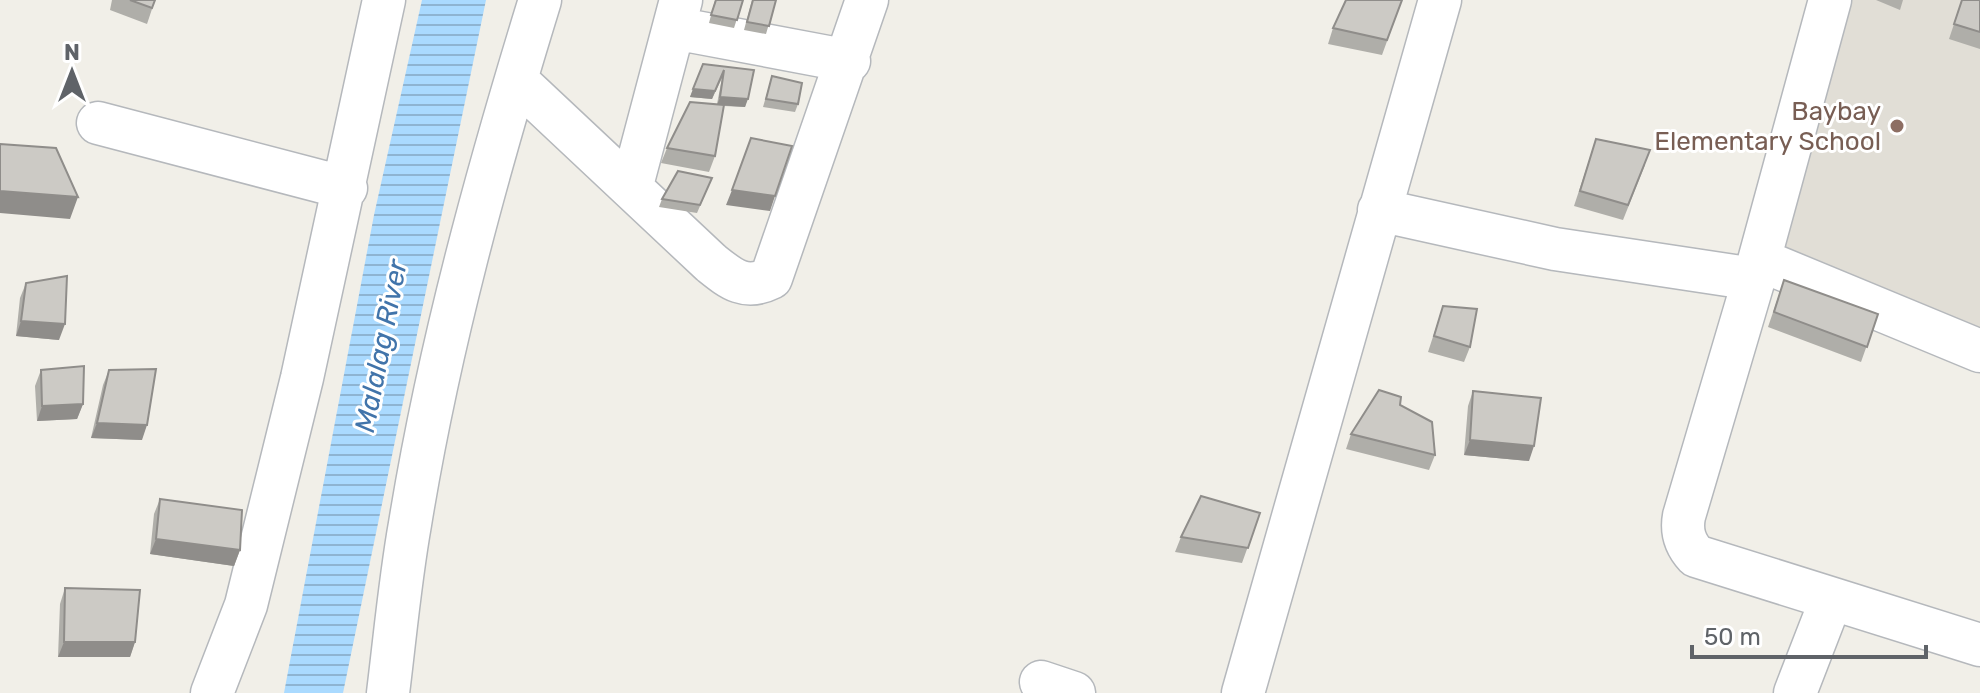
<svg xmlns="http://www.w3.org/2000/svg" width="1980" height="693" viewBox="0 0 1980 693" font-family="Rubik,sans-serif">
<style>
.education{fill:#e1ded6}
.water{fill:url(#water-rules)}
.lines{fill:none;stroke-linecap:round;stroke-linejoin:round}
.minor-casing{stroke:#b5b8bc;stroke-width:45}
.minor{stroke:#fff;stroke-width:42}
.wall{fill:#afaea9}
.shaded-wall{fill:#8f8d8a}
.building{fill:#cccac5;stroke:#8f8d8a;stroke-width:2}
.education-dot{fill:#8d6e63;stroke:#fff;stroke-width:3}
.labels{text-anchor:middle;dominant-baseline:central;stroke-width:6;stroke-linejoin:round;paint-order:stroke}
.education-label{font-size:26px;fill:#785e54;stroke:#fff;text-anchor:end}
.water-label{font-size:28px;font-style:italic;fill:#4174aa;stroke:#fff}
</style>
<defs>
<pattern id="water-rules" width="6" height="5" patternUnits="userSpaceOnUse" patternTransform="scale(2)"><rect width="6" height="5" fill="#aadaff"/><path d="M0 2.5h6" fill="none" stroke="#8eb4d2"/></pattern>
</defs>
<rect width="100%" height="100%" fill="#f1efe8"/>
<!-- education -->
<path class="education" d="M1850,0H1980V334L1776,252Z"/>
<!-- water -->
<path class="water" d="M422,0H486L343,693H284L374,215Z"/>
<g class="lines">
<!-- minor casing -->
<g class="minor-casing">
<path id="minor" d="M674,28L849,61
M516,80L711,263C731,279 745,291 771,278L867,0
M98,123L346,188
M632,185L681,0
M1379,210L1555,249L1754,279L1830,0
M1760,260L1980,351
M1754,279L1684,516C1681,532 1685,544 1696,556L1980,645
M1041,682L1074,693
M212,693L246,605L302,378L384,0
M388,693C395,637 400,580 410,524C439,346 487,172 540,0
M1243,693L1440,0
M1795,693L1831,600"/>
</g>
<!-- minor -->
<use href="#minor" class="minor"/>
</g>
<!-- wall -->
<path class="wall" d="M112,0H155L147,24L110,10Z
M715,0H743L734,28L709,23Z
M752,0H776L766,34L744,30Z
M1402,0L1382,55L1328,44L1333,28Z
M1876,0H1903L1900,10Z
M1962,0H1980V49L1949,39Z
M703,64L754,70L745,107L724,106L715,156L709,172L661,163L667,148L717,104L722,78L712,99L690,97Z
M772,76L798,104L795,112L763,107Z
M1596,139L1645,165L1623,220L1574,206Z
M712,178L697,213L659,207L662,199Z
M1784,280L1878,314L1861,362L1768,327Z
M26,283L59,340L16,336L20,298Z
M1443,306L1470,347L1464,362L1428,352Z
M41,370L83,404L77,419L37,421L35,386Z
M109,370L142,440L91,438L103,385Z
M1473,391L1529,461L1464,455L1468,406Z
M1400,405L1435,455L1429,470L1346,449L1351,434Z
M160,499L240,550L234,566L150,554L154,514Z
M1260,513L1242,563L1175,552L1181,537Z
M65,588L135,642L130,657H58L60,604Z"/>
<!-- shaded-wall -->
<path class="shaded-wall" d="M724,70L712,99L690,97L693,89Z
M720,97L748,99L745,107L717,105Z
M732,190L775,196L770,211L726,205Z
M0,191L78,197L70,219L0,213Z
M21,321L65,324L59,340L16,336Z
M83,404L77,419L37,421L42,406Z
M97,423L147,425L142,440L91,438Z
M1470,440L1534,446L1529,461L1464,455Z
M156,539L240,550L234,566L150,554Z
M64,642H135L130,657H58Z"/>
<!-- building -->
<path class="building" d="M130,0H155L152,8Z
M716,0H743L737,20L711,15Z
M753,0H776L769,26L747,22Z
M1346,0H1402L1387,40L1333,28Z
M1962,0H1980V32L1954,24Z
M703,64L754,70L748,99L720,97L724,70L715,91L693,89Z
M772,76L802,83L798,104L766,99Z
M690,102L724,105L715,156L667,148Z
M751,138L792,146L775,196L732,190Z
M1596,139L1650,150L1628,205L1580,191Z
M0,144L56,148L78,197L0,191Z
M678,171L712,178L700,205L662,199Z
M67,276L65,324L21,321L26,283Z
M1784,280L1878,314L1867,347L1774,312Z
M1443,306L1477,309L1470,347L1434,336Z
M84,366L83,404L42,406L41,370Z
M156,369L147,425L97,423L109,370Z
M1379,390L1401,397L1400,405L1432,422L1435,455L1351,434Z
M1473,391L1541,398L1534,446L1470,440Z
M1201,496L1260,513L1248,548L1181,537Z
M160,499L242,510L240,550L156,539Z
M65,588L140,590L135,642H64Z"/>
<!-- markers -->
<circle class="education-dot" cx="1897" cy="126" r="8"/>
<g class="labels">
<!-- education labels -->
<g class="education-label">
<text x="1881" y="111">Baybay<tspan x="1881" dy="30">Elementary School</tspan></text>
</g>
<!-- water labels -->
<g class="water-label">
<text transform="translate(381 346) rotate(-79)">Malalag River</text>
</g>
</g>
<!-- north arrow -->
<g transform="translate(72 72)" stroke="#ffffff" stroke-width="6" paint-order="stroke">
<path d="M0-6L14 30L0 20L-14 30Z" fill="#5f6368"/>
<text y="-12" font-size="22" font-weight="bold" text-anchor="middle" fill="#5f6368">N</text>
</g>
<!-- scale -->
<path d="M1692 645v12h234v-12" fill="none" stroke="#5f6368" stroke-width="4"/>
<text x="1704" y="645" font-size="24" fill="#5f6368" stroke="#ffffff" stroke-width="6" paint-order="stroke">50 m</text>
</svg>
